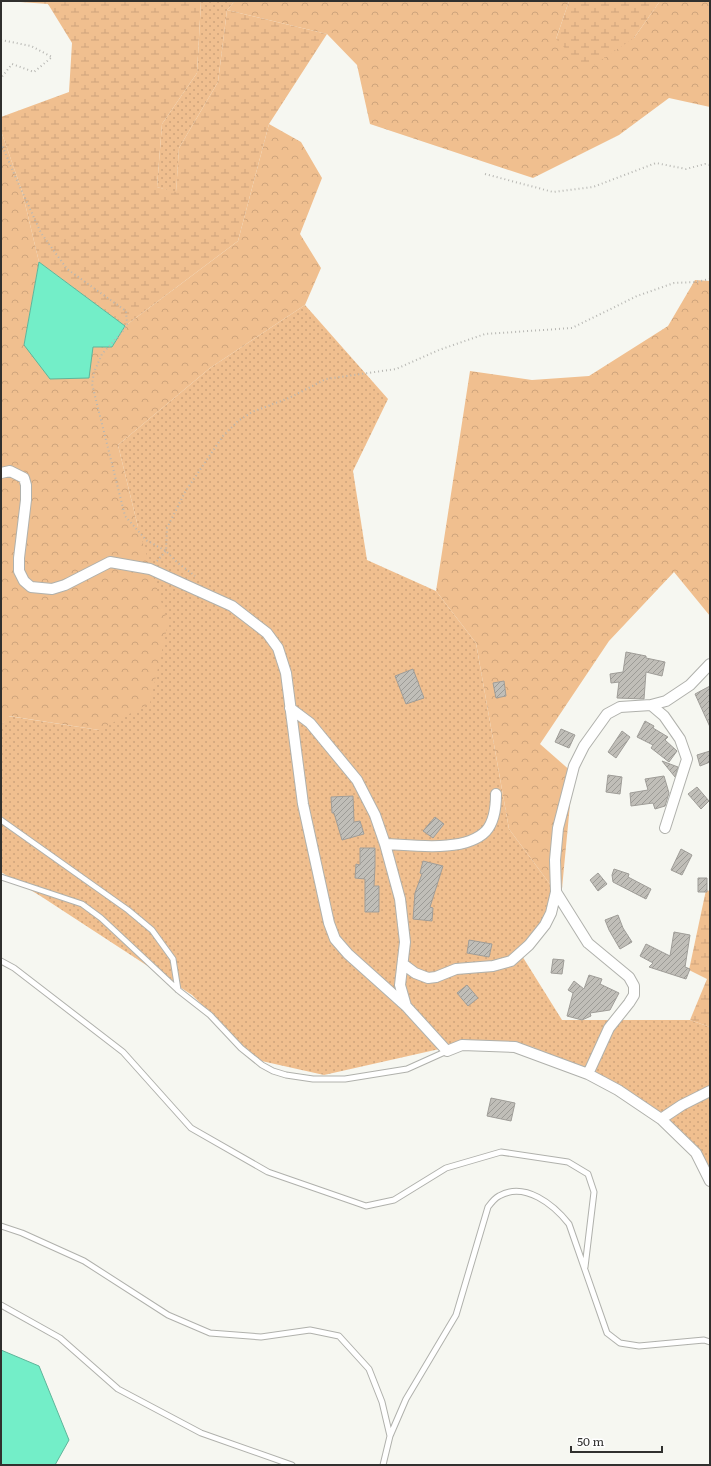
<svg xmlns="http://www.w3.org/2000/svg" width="711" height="1466" viewBox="0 0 711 1466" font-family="Literata,serif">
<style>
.grass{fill:url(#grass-dots)}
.forest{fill:url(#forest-crowns)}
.wetland{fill:url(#wetland-marsh)}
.water{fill:#73eec8;stroke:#5fb59a}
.building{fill:url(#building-hatch);stroke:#9f9d98}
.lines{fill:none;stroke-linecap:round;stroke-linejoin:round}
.lane-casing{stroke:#b0b1ac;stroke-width:7}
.street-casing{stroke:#b0b1ac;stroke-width:12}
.path{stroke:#b7b7b3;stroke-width:2;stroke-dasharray:1 3;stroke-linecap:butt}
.lane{stroke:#fff;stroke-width:5}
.street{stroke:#fff;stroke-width:10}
</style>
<defs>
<pattern id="grass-dots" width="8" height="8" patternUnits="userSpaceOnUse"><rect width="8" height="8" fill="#f0bf8f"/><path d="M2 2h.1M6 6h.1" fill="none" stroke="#cea47c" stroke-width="1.8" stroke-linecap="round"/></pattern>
<pattern id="forest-crowns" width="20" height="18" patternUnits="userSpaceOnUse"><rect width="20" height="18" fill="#f0bf8f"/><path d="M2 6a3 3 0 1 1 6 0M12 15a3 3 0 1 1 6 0" fill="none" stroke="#cea47c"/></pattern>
<pattern id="wetland-marsh" width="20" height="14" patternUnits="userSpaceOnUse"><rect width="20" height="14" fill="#f0bf8f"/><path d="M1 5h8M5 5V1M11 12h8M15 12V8" fill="none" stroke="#cea47c"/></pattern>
<pattern id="building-hatch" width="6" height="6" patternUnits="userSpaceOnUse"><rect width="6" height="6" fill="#c0beb8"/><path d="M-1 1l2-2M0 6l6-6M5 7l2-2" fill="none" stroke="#9c9b96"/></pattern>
</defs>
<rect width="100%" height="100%" fill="#f6f7f1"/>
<!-- grass -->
<path class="grass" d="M201,1H235L227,10L218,82L179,148L176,193L157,187L162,124L197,73Z
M305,305L388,399L353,471L367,560L436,591L476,643L509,829L561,899L519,951L562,1020H690L710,1027V1184L670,1125L533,1047L466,1043L324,1075L257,1060L192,995L42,897L1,872V726L8,716L99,730L138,527L118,445L210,368Z"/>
<!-- forest -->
<path class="forest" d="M235,1H569L556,39L634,38L660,1H710V107L669,98L619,135L533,178L370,124L357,65L327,34L227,10Z
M269,124L301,142L322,178L300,234L321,268L305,305L210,368L118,445L138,527L168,624L150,703L99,730L9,716L1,726V131L22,191L39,262L24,345L112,347L125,326L238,241Z
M695,280L710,281V616L674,572L609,641L540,744L573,773L561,899L509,829L476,643L436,591L470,371L532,380L589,376L668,326Z"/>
<!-- wetland -->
<path class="wetland" d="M6,1H201L197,73L162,124L157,187L176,192L179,148L218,82L227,10L327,34L269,124L238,241L125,326L39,262L22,191L1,131V117L69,92L72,43L48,4Z
M569,1H660L634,38L586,70L556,39Z
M706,890L710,891V1027L690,1020L707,979L689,970Z"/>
<!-- water -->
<path class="water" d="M39,262L125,326L112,347H93L89,378L50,379L24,345Z
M1,1350L39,1366L69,1440L55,1465H1Z"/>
<!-- building -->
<path class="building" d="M626,652L646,656V658L665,662L662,676L646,672L644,699L617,698L619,682L611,683L610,674L623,672Z
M413,669L424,698L406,704L395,676Z
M504,681L506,696L496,698L493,683Z
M710,686V727L695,694Z
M645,721L654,726L653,728L668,737L665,740L677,751L669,762L651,748L653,745L637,737Z
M561,729L575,735L569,748L555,742Z
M622,731L630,737L616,758L608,752Z
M710,751V762L700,766L697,755Z
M662,761L678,767L675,777Z
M608,775L622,777L620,794L606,792Z
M664,776L669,793L665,806L655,809L653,803L631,806L630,793L648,790L645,779Z
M697,787L709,801L701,809L688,794Z
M353,796L354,822L360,821L364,834L342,840L334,813H332L331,797Z
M435,817L444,824L433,838L423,831Z
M360,848H375V866L374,886H379V912H365V879L355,878L356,864L360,865Z
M681,849L692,855L682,875L671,870Z
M423,861L443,866L430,907L433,908L432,921L413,919L415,893L422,874L420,873Z
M614,869L629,874L628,877L651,889L646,899L613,882L612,875Z
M598,873L607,884L598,891L590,880Z
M698,878H707V892H698Z
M618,915L623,928L632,942L620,949L609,930L605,920Z
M674,932L690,935L685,967L690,969L686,979L649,967L653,963L640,956L646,944L670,956Z
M469,940L492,944L489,957L467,953Z
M553,959L564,960L562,974L551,973Z
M589,975L602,979L600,984L619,993L610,1010L590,1013L591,1016L582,1020L567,1016L573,993L568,990L574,981L584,989Z
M467,985L478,998L468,1006L457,993Z
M491,1098L515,1103L511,1121L487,1116Z"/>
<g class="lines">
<!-- lane casing -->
<g class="lane-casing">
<path id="lane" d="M1,820L128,910L152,930L173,959L178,990
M1,877L82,904L101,918L178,990L210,1015L241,1048L262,1065L273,1071L286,1075L313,1079H345L407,1069L447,1051
M1,961L14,968L123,1052L191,1128L268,1172L366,1206L394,1200L446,1168L501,1152L568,1162L588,1174L594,1192L585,1267
M1,1226L22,1233L84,1261L168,1315L210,1333L261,1337L310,1330L339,1336L369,1369L382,1402L390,1436L406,1399L456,1315L488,1207C491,1203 495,1198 499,1196C525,1181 554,1205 569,1224L607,1333L620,1343L639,1346L704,1340L710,1342
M1,1305L60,1338L118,1389L201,1433L292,1465
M383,1465L390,1436"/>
</g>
<!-- street casing -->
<g class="street-casing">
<path id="street" d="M1,473L10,471L24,478L26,485V500L19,558V571L24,581L31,587L52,589L65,585L110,562L150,569L232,606L267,633L278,648L286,673L303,804L329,923L335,939L348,954L406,1006L447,1051L462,1045L515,1047L588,1074L618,1090L661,1119L696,1153L710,1181
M651,705L664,716L680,739L687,759L665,828
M290,708L310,723L357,780L375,815L385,844L400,899L405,942L400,985L406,1006
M385,844C412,845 465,853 486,831C495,821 496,806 496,794
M403,964L415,973L428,978L436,977L456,969L493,966L511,961L529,945L545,925L551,913L556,892
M588,1074L609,1028L629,1003L634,995V986L629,977L588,943L556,892L555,860L558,828L574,766L584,746L607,714L620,707L651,705L666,701L690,685L710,664
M661,1119L682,1105L710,1091"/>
</g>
<!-- path -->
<path class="path" d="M1,40L31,46L52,57L34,72L12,64L1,78
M1,143L15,176L41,233L67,269L126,311L127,324L123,331L102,354L94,372L92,384L125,516L146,540L166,551L178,563L195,576
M485,174L553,192L593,187L656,163L686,169L705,164L710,165
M157,561L166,551L167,528L185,492L223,436L238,421L252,412L289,398L326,379L396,369L439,350L485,334L572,328L637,296L674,283L696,282L710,279"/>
<!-- lane -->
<use href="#lane" class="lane"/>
<!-- street -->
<use href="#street" class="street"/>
</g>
<!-- border -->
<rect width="711" height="1466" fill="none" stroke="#30302e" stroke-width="4"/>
<!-- scale -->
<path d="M571 1446v6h91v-6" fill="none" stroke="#30302e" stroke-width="2"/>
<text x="577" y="1446" font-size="12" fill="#30302e" stroke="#ffffff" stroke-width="3" paint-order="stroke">50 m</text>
</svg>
